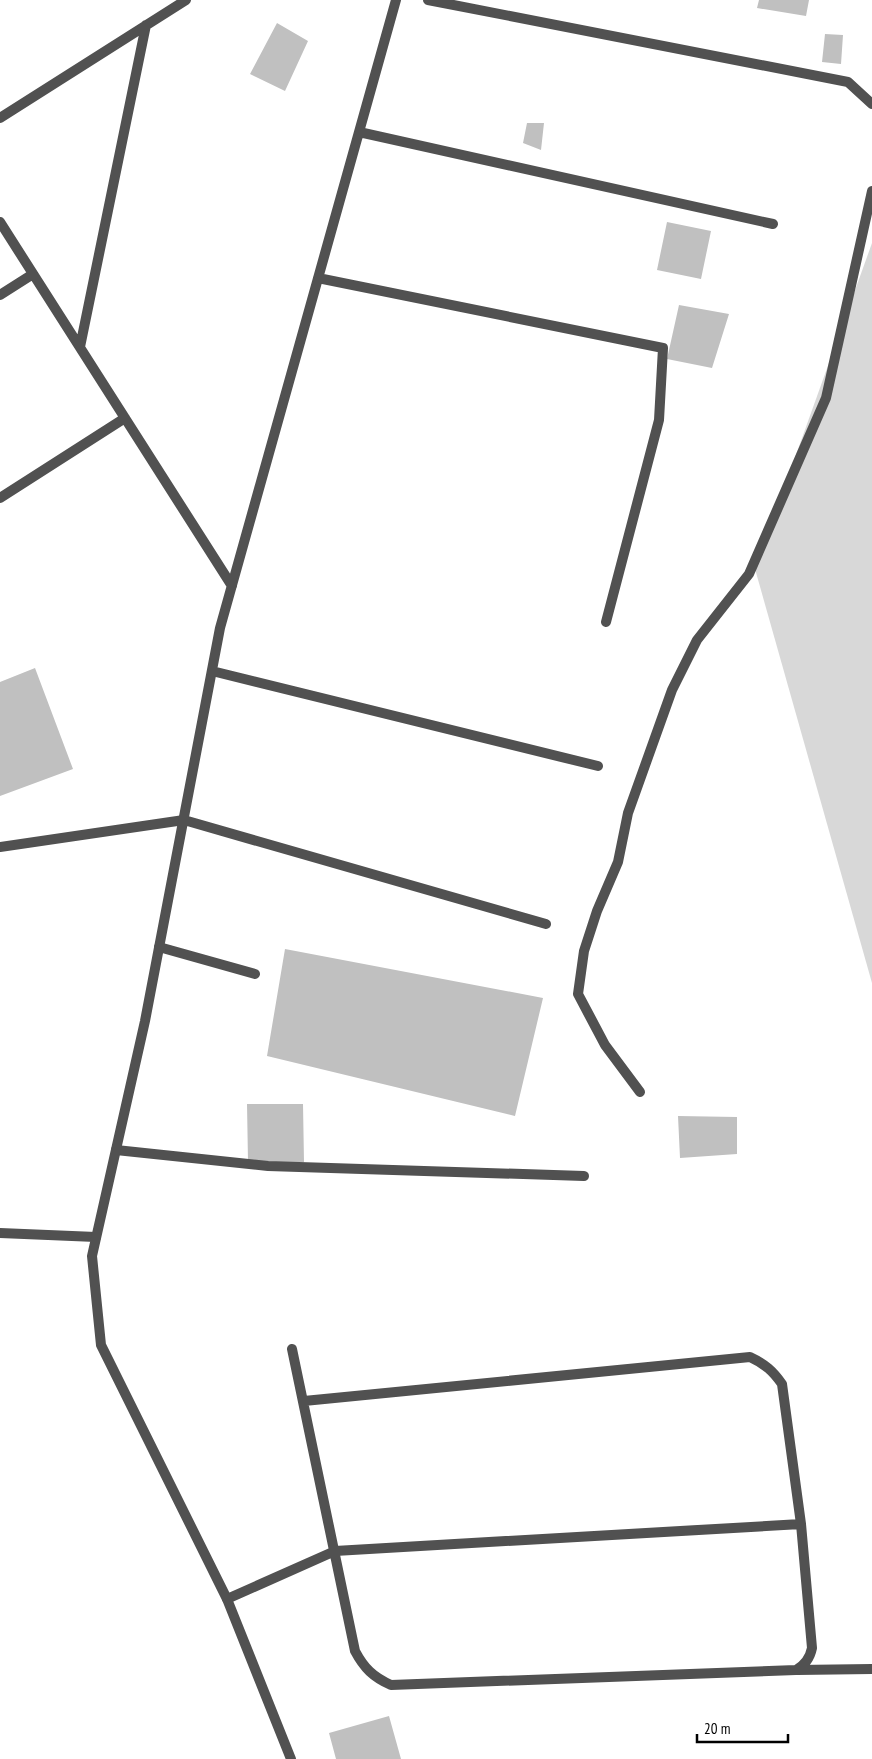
<svg xmlns="http://www.w3.org/2000/svg" width="872" height="1759" viewBox="0 0 872 1759" font-family="'PT Sans Narrow',sans-serif">
<style>
.green{fill:#d8d8d8}
.building{fill:#c0c0c0}
.lines{fill:none;stroke-linecap:round;stroke-linejoin:round}
.lane{stroke:#515151;stroke-width:10}
.street{stroke:#515151;stroke-width:10}
</style>
<rect width="100%" height="100%" fill="#fff"/>
<!-- green -->
<path class="green" d="M872,243V983L755,569Z"/>
<!-- building -->
<path class="building" d="M759,0H809L806,16L757,8Z
M277,23L308,41L285,91L250,74Z
M825,34L843,35L841,64L822,62Z
M527,123H544L541,150L523,143Z
M667,222L711,231L701,279L657,270Z
M679,305L729,314L712,368L667,359Z
M35,668L73,769L0,796V682Z
M285,949L543,998L515,1116L267,1056Z
M247,1104H303L304,1162H248Z
M678,1116L737,1117V1154L680,1158Z
M389,1716L401,1759H336L329,1733Z"/>
<g class="lines">
<!-- lane -->
<path class="lane" d="M0,847L184,820
M159,947L255,974
M116,1150L268,1166L584,1176
M0,1233L96,1237
M292,1349L355,1651C364,1668 373,1677 391,1685L796,1670C805,1665 810,1658 812,1648L801,1524L782,1384C773,1371 765,1364 750,1357L304,1401
M227,1599L335,1551L801,1524
M797,1670L872,1669"/>
<!-- street -->
<path class="street" d="M428,0L848,82L872,104
M0,118L186,0
M359,132L773,224
M0,222L232,586
M318,278L663,348L659,420L606,622
M0,295L33,274
M80,347L146,25
M0,498L125,418
M212,671L598,766
M184,820L546,924
M640,1092L605,1045L578,994L584,951L597,911L618,862L628,813L672,690L697,640L749,574L826,398L872,191
M291,1759L227,1599L101,1345L92,1256L145,1021L220,628L396,0"/>
</g>
<!-- scale -->
<path d="M697 1734v8h91v-8" fill="none" stroke="#000000" stroke-width="2.5"/>
<text x="704" y="1734" font-size="15" fill="#000000" stroke="#ffffff" stroke-width="4" paint-order="stroke">20 m</text>
</svg>
